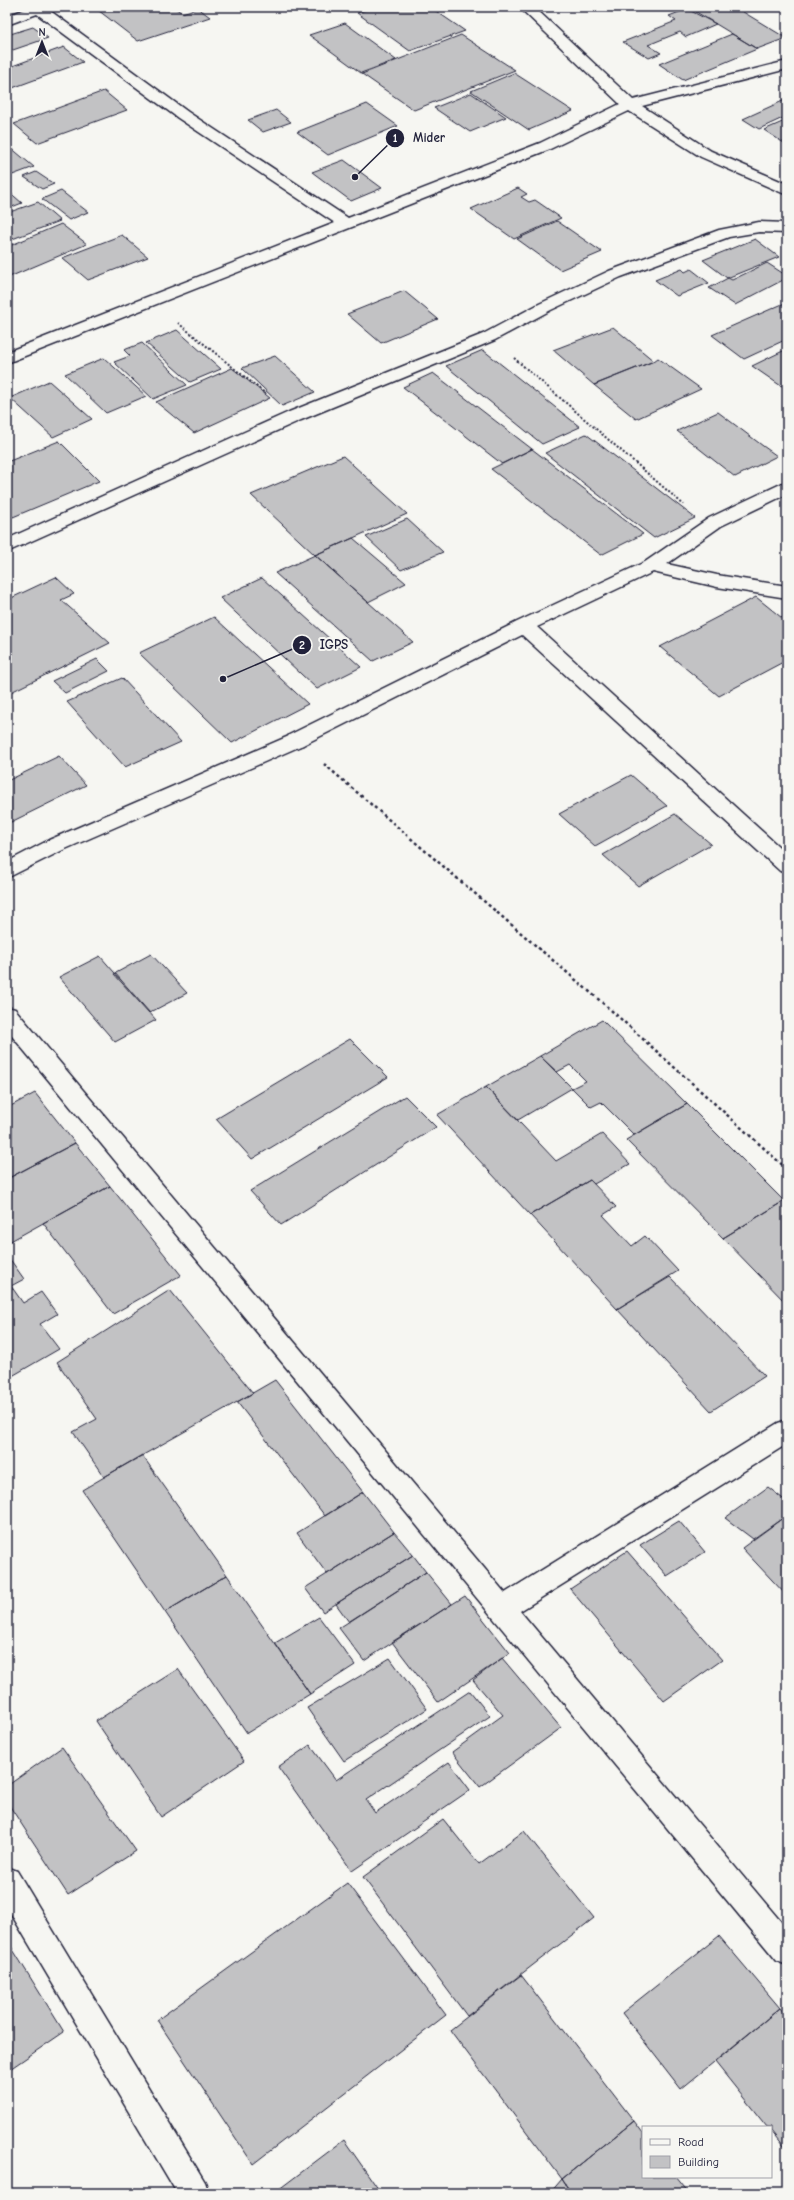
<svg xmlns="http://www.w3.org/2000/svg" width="794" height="2200" viewBox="0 0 794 2200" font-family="'Comic Neue',sans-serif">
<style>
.building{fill:#c2c2c4;stroke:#22223b}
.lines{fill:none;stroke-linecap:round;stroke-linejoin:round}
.lane-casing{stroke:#22223b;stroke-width:3}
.street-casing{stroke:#22223b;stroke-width:3}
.path-far1{stroke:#22223b;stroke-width:2;stroke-dasharray:2 2;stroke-linecap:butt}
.path{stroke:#22223b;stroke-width:2.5;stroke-dasharray:3 3;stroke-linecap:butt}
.lane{fill:#f6f6f2;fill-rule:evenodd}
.street{fill:#f6f6f2;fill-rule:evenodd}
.leader{fill:none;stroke:#22223b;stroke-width:1.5}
.callout-dot{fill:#22223b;stroke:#f6f6f2;stroke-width:1.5}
.mark-label{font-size:12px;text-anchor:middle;font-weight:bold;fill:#fff}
.callout-label{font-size:13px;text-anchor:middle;font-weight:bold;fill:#22223b;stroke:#f6f6f2;stroke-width:4;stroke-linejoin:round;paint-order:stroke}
</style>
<rect width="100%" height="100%" fill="#f6f6f2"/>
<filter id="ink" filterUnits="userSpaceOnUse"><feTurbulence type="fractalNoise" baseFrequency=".025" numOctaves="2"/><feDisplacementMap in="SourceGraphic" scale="8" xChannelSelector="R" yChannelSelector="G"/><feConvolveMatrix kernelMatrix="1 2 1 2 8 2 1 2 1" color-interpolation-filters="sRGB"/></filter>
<g filter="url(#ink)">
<!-- building -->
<path class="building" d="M94,7H174L182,13L198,8L210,17L138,41Z
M374,7H430L465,31L410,51L357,13Z
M688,7H735L786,38L757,49Z
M687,9L716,24L686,37L680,32L648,45L661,53L649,58L623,42L676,21L669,16Z
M345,23L396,60L361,73L309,35Z
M33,27L48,38L7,52V35Z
M732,34L757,49L683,80L659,64Z
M461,35L515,70L414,110L362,74Z
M64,47L83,62L7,90V68Z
M514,73L573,111L529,130L471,91Z
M104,91L127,110L37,143L14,124Z
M471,93L506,117L470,132L434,108Z
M787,99V116L759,129L743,119Z
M367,104L398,126L328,155L297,132Z
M276,110L291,122L263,132L248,120Z
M787,120V145L764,130Z
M10,147L34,167L7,177V149Z
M344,160L382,188L351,201L312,172Z
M36,172L54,184L42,189L24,177Z
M518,188L527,194L521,197L529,202L535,200L561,218L514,239L471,209Z
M7,190L22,203L7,209Z
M61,191L88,212L69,220L42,199Z
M38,202L60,221L7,241V213Z
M557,221L602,252L560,270L517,239Z
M61,224L87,244L7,278V247Z
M122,235L148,257L88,280L62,258Z
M755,239L779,257L727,278L703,260Z
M767,263L787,276V278L735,305L709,288L728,278L732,280Z
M682,269L685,272L691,269L709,283L677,296L655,280Z
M404,291L438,319L381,343L347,314Z
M787,302V339L744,359L712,335Z
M613,327L654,361L594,385L553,350Z
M177,330L221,369L190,382L146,343Z
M142,343L187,385L153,399L114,362L130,356L124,350Z
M787,349V383L781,386L752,366Z
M483,350L580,427L542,444L446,366Z
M275,356L315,392L282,406L242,368Z
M104,358L146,396L106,413L65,374Z
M658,358L701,389L636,419L594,385L654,361Z
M232,368L270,398L194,433L156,402Z
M433,373L532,449L502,464L403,387Z
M49,381L92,419L53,437L10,398Z
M718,412L763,446L777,456L735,477L677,431Z
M586,434L695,518L654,538L545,453Z
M59,441L99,481L13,517L7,511V462Z
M532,449L643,534L601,555L491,469Z
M343,456L407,514L315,555L251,495Z
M407,519L443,552L401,570L366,537Z
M353,538L406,583L368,602L315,555Z
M315,555L368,602L413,642L373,661L275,573Z
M56,577L74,594L61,600L110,643L7,694V600Z
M262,578L361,667L317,689L220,598Z
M756,597L787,622V660L719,696L660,647Z
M214,617L308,704L232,743L139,653Z
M97,659L109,671L65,693L52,681Z
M122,678L181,742L125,767L67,702Z
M59,756L86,785L7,824V781Z
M631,775L667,806L595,846L559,814Z
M675,814L711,844L638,886L603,855Z
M151,954L187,993L149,1013L114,974Z
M100,956L156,1020L115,1042L59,977Z
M602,1020L687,1104L634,1135L601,1102L591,1107L572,1088L586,1081L570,1065L557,1072L540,1056Z
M350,1039L388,1077L252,1159L216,1119Z
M540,1056L572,1088L518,1120L486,1087Z
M486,1087L556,1161L602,1134L630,1164L594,1184L590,1180L530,1215L437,1115Z
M35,1093L75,1143L7,1179V1108Z
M405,1096L436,1127L281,1225L250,1191Z
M687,1104L784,1201L723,1238L626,1140Z
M75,1143L110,1186L7,1243V1179Z
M590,1180L616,1207L603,1215L632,1246L645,1236L678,1271L617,1309L530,1215Z
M110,1186L181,1275L113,1314L43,1223Z
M784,1201L787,1204V1304L723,1238Z
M7,1255L24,1279L11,1286L23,1303L41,1292L57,1314L40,1324L59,1349L7,1379Z
M670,1277L765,1376L711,1411L617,1309Z
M170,1290L253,1393L104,1477L73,1432L97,1419L57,1362Z
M275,1380L363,1492L325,1516L237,1402Z
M142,1455L227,1575L165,1612L82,1490Z
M768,1487L787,1502V1515L753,1539L725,1518Z
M363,1492L394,1532L327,1574L297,1533Z
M787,1515V1596L742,1548Z
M679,1521L705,1552L667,1576L640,1545Z
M394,1532L413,1555L323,1612L305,1588Z
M627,1551L722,1660L664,1701L570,1589Z
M413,1555L426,1572L349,1622L336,1604Z
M426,1572L452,1604L364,1661L339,1628Z
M227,1575L310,1694L247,1733L165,1612Z
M465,1596L510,1653L438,1702L392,1642Z
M319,1617L355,1665L310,1694L275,1643Z
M390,1658L427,1709L344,1761L307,1708Z
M502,1658L561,1728L480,1787L452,1752L503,1715L473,1680Z
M178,1669L244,1761L161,1817L96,1721Z
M470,1691L490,1716L366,1800L375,1813L449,1762L470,1790L352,1871L278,1767L310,1745L336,1780Z
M62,1747L136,1851L68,1895L7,1802V1786Z
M443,1819L479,1864L524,1831L594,1918L467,2016L363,1877Z
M347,1883L446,2015L253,2164L157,2020Z
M719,1936L780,2008L681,2089L622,2013Z
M7,1940L64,2032L7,2071Z
M521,1975L634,2121L562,2179L450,2030Z
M780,2008L787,2017V2151L771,2131V2127H767L715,2062Z
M634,2121L643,2133V2177H676L689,2193H571L562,2179Z
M344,2140L381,2193H274Z
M562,2179L571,2193H550Z"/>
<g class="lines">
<!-- lane casing -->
<g class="lane-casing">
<path id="lane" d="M296,733L303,735L306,740L303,745L63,850L7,878V862L49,840Z"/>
</g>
<!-- street casing -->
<g class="street-casing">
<path id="street" d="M31,7H51L49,10L188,112L348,218L540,143L620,104L519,7H534L633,100L787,61V69L642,106L711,151L787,184V195L701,157L629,111L550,149L7,363V352L335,223L178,118L37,14L7,25V16Z
M759,222L787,223V233L759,232L729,237L621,277L551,310L495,340L301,420L7,552V539L289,412L483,334L539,304L609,271L719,230Z
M787,481V494L721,526L667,564L717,575L787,586V598L717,587L653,572L537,627L787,854V873L780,871L522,635L303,745L296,747L289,745L286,740L289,735L517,622L645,562L709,518Z
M7,1007L15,1009L505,1593L778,1423L787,1420V1444L520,1611L787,1929V1965L777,1961L7,1030Z
M7,1867L17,1871L205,2182L209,2193H177L7,1907Z"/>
</g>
<!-- path-far1 -->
<path class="path-far1" d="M178,323L266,394
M514,358L684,505"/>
<!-- path -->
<path class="path" d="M324,764L612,1011L787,1169"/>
<!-- lane -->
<use href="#lane" class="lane"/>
<!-- street -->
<use href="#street" class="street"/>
</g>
</g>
<!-- callouts -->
<path class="leader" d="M355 177L395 138M223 679L302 645"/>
<g class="callout-dot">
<circle cx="355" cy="177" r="4"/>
<circle cx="223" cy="679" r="4"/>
<circle cx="395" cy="138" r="10"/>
<circle cx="302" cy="645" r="10"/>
</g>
<g class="mark-label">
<text x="395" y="142">1</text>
<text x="302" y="649">2</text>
</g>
<g class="callout-label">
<text x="429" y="142">Mider</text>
<text x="334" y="649">IGPS</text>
</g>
<!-- margin -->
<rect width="794" height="2200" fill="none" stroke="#f6f6f2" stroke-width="24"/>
<rect x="12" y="12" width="770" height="2176" fill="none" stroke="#22223b" stroke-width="1.5" filter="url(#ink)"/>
<!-- legend -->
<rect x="642" y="2126" width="130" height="52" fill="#f6f6f2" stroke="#a1a1a9"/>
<rect x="650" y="2139" width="20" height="6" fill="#f6f6f2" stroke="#a1a1a9"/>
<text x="678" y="2146" font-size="12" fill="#22223b">Road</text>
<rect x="650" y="2156" width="20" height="12" fill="#c2c2c4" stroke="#a1a1a9"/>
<text x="678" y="2166" font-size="12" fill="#22223b">Building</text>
<!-- north arrow -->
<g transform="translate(42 42)" stroke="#f6f6f2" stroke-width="3" paint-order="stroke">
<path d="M0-3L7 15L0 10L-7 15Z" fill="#22223b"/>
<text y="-6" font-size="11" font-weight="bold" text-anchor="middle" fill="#22223b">N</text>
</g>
</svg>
